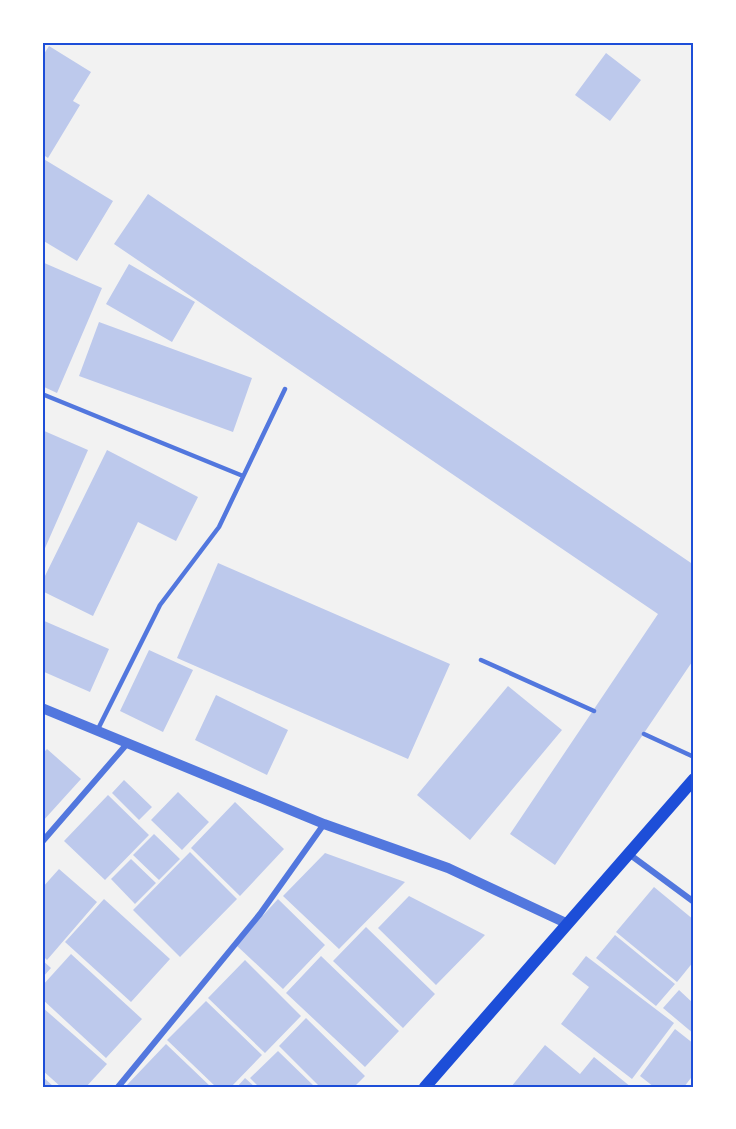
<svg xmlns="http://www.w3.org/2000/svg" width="736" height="1129" viewBox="0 0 736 1129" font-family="'PT Sans Narrow',sans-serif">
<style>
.building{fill:#bdc9ec}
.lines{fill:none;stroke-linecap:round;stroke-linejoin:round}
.service{stroke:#5277de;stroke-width:4.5}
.minor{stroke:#5277de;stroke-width:6}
.tertiary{stroke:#5277de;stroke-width:10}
.secondary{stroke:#1d4ed8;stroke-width:12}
.neatline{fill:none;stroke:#1d4ed8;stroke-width:2}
</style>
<rect width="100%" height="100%" fill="#f2f2f2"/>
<!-- building -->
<path class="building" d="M49,46L91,72L73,101L80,105L48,158L42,154V57Z
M606,53L641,80L610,121L575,95Z
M42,158L113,201L77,261L42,240Z
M148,194L694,565V659L555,865L510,834L658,614L114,244Z
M42,262L102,288L57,393L42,386Z
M129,264L195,302L172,342L106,304Z
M99,322L252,378L233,432L79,376Z
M42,430L88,450L42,555Z
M107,450L198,497L176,541L138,522L93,616L42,591V582Z
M218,563L450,664L408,759L177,658Z
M42,620L109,649L90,692L42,671Z
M149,650L193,670L163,732L120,711Z
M508,686L562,730L470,840L417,795Z
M216,695L288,730L267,775L195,740Z
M47,749L81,779L42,822V754Z
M124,780L152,807L139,820L112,793Z
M178,792L209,822L182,850L151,820Z
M108,795L149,835L105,880L64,841Z
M235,802L284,849L240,896L191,848Z
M154,834L180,859L159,880L133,855Z
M190,852L237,899L180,957L133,910Z
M325,853L405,882L339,949L283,896Z
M131,859L156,883L135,904L111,879Z
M59,869L97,902L47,960L42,955V888Z
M654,887L694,920V961L677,982L616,932Z
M409,896L485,935L436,985L378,928Z
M104,899L170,959L131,1002L65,942Z
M278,899L325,945L283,989L236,945Z
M366,927L435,994L403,1028L333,961Z
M615,935L675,984L656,1006L596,958Z
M71,954L142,1019L106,1058L42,999V986Z
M321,956L399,1031L365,1067L286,993Z
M586,956L674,1023L632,1079L561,1024L589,987L572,974Z
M42,960L51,968L42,978Z
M245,960L301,1016L265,1053L208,998Z
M679,990L694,1004V1034L663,1008Z
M206,1001L262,1055L231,1087H216L167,1040Z
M42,1007L107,1064L86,1087H61L42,1070Z
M306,1018L365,1076L354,1087H320L279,1046Z
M675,1029L694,1044V1074L684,1087H654L640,1076Z
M166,1044L211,1087H125Z
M545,1045L580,1074L594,1057L631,1087H511Z
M278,1051L315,1087H259L250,1078Z
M42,1076L54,1087H42Z
M245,1078L255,1087H237Z"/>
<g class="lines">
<!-- service -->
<path class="service" d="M42,394L243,476
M481,660L594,711
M98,729L160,605L219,527L285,389
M644,734L694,757"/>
<!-- minor -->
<path class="minor" d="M42,842L126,745
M629,854L694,902
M118,1087L260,914L324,824"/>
<!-- tertiary -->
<path class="tertiary" d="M42,708L324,824L448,868L568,924"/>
<!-- secondary -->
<path class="secondary" d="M425,1087L694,779"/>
</g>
<!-- border -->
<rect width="736" height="1129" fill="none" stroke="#ffffff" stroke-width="87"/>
<rect x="44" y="44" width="648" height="1042" class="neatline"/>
</svg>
